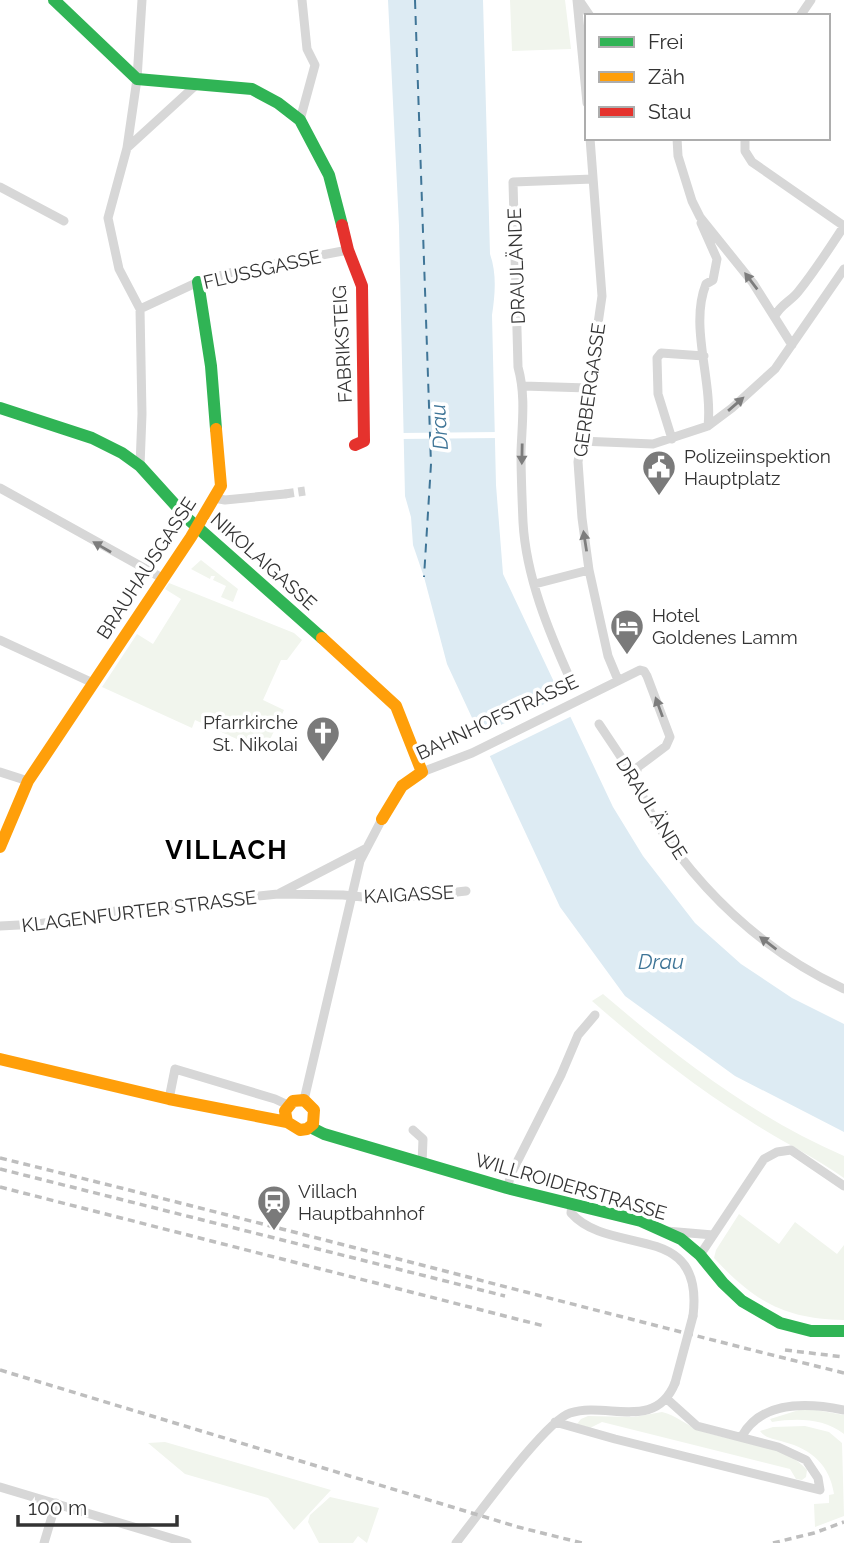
<svg xmlns="http://www.w3.org/2000/svg" width="844" height="1543" viewBox="0 0 844 1543" font-family="Raleway,sans-serif">
<style>
.green{fill:#f1f5ed}
.water{fill:#ddebf3}
.pier{fill:#fff}
.lines{fill:none;stroke-linecap:round;stroke-linejoin:round}
.ferry{stroke:#3f7597;stroke-width:2;stroke-dasharray:9 7;stroke-linecap:butt}
.street-tunnel{stroke:#d6d6d6;stroke-width:9;stroke-dasharray:9 4.5;stroke-linecap:butt}
.street{stroke:#d7d7d7;stroke-width:9}
.fast{stroke:#30b455;stroke-width:12}
.slow{stroke:#ff9f0a;stroke-width:12}
.jam{stroke:#e5322d;stroke-width:12}
.rail{stroke:#bebebe;stroke-width:3.5;stroke-dasharray:7 5;stroke-linecap:butt}
.street-bridge{stroke:#d7d7d7;stroke-width:9}
.oneway{fill:#7d7d7d}
.labels{text-anchor:middle;dominant-baseline:central;stroke-width:7;stroke-linejoin:round;paint-order:stroke}
.street-label{font-size:19px;fill:#333;stroke:#fff}
.poi-label{font-size:19px;fill:#333;stroke:#fff;text-anchor:start}
.water-label{font-size:21px;font-style:italic;fill:#3f7597;stroke:#fff}
.district-label{font-size:26px;font-weight:bold;letter-spacing:2px;fill:#000;stroke:#fff}
</style>
<rect width="100%" height="100%" fill="#fff"/>
<!-- green -->
<path class="green" d="M510,0H565L571,49L512,51Z
M201,560L238,589L233,602L221,597L226,586L213,580L215,576H211L210,579L191,569Z
M169,583L294,633L302,640L287,660H281L263,700L284,710L265,750H261L195,720L192,728L102,687L137,634L153,644L181,599L165,589Z
M603,994C678,1058 754,1117 844,1156V1178C813,1156 779,1140 747,1119C692,1085 640,1043 592,1001Z
M739,1214L779,1244L795,1222L837,1254L844,1245V1320C784,1319 754,1301 714,1258L716,1250Z
M799,1410H816L844,1415V1434C823,1418 797,1418 772,1422L770,1419Z
M662,1412C676,1415 687,1426 701,1431C732,1442 785,1443 807,1470L806,1477L802,1480L796,1479L790,1469L602,1422L590,1428L577,1424L581,1419L588,1416L634,1417Z
M805,1426L829,1432L842,1443L844,1516L815,1527L814,1504L829,1503V1495L834,1494C830,1466 812,1449 784,1442C775,1439 766,1439 760,1431L773,1427Z
M165,1442L331,1490L294,1530L268,1498L185,1474L148,1443Z
M330,1497L379,1508L367,1543L358,1536L353,1543H319L308,1522L310,1515Z"/>
<!-- water -->
<path class="water" d="M388,0H483L490,254C497,274 495,295 492,315L496,485L503,574L613,807L643,856L695,923L741,964L792,998L844,1024V1132L735,1076L625,996L560,907L447,664L424,577L413,545L411,517L405,496L399,226Z"/>
<!-- pier -->
<path class="pier" d="M499,432V438L400,439V433Z
M565,694L574,715L486,758L476,737Z"/>
<g class="lines">
<!-- ferry -->
<path class="ferry" d="M415,0L431,464L424,577"/>
<!-- street-tunnel -->
<path class="street-tunnel" d="M285,494L305,491"/>
<!-- street -->
<path class="street" d="M577,0L587,103
M579,0L590,16
M800,16L811,0
M300,120L315,65L307,49L302,0
M590,138L602,296L578,462L582,518L589,570L608,656L618,680
M677,138L678,156L692,201L700,217L753,283L792,345
M745,138V151L752,162L844,226
M127,148L196,85
M0,187L64,221
M701,223L717,259L713,280L706,284C689,326 713,381 708,426
M140,309L198,282L233,272L348,250
M775,316C780,305 791,301 798,292C815,271 829,249 844,226
M523,386L588,388
M672,439L658,394L657,358L661,353L704,356
M580,441L653,444L708,426L732,408L775,369L844,269
M140,466L142,414L140,309L119,269L108,218L127,148L137,79L142,0
M0,488L162,578
M214,498L225,500L285,494
M535,584L589,570
M0,640L93,683
M571,681C549,632 526,577 523,522C522,499 521,475 521,452C522,423 526,396 518,367L513,182L593,179
M599,724C611,742 623,759 634,778C641,792 647,807 655,821C702,893 765,952 844,989
M0,772L28,781
M422,772L472,753L640,670L644,671L647,676L670,737L666,746L638,767L634,779
M280,893L365,849
M0,926L38,924L116,911L278,894L343,895L373,898L430,895L466,891
M169,1099L175,1069L275,1099L288,1105
M304,1100L360,861L382,819
M413,1130L423,1139L422,1164
M507,1188L512,1172L561,1075L578,1035L595,1015
M572,1204L571,1213C611,1258 705,1219 693,1316
M666,1231L713,1235
M700,1255L764,1159L777,1152L791,1150L844,1186
M555,1422L615,1439L820,1490L818,1478L806,1460L778,1447L697,1426L667,1399
M742,1436C762,1400 810,1403 844,1410
M0,1487L187,1543
M44,1543L56,1503
M456,1543C476,1518 545,1421 570,1413C607,1401 655,1432 675,1383"/>
<!-- fast -->
<path class="fast" d="M54,0L137,79L252,89L278,103L300,120L329,175L342,225
M198,282L211,366L216,429
M0,408L92,438L122,453L140,466L188,519L322,638
M310,1127L324,1134L507,1188L641,1221L681,1239L700,1255L723,1283L742,1301L780,1323L811,1331H844"/>
<!-- slow -->
<path class="slow" d="M322,638L396,706L422,772L402,786L382,819
M0,847L28,781L191,537L221,486L216,429
M0,1059L169,1099L287,1122L300,1130L307,1129L313,1124L314,1110L304,1100L293,1101L285,1111L287,1122"/>
<!-- jam -->
<path class="jam" d="M342,225L348,250L362,286L364,441L355,445"/>
<!-- rail -->
<path class="rail" d="M0,1158C282,1227 562,1303 844,1373
M0,1169L505,1296
M0,1187L544,1326
M785,1350L844,1357
M0,1370L518,1527L582,1543
M773,1543L814,1533L844,1522"/>
<!-- street-bridge -->
<path class="street-bridge" d="M675,1383L693,1316"/>
</g>
<!-- one-way arrows -->
<defs><path id="oneway-solid" d="M-6-.8H1V-3.2L6.5 0L1 3.2V.8H-6Z" transform="scale(1.75)"/></defs>
<g class="oneway">
<use href="#oneway-solid" transform="translate(751 281) rotate(-127)"/>
<use href="#oneway-solid" transform="translate(736 404) rotate(-41)"/>
<use href="#oneway-solid" transform="translate(522 454) rotate(91)"/>
<use href="#oneway-solid" transform="translate(585 541) rotate(-99)"/>
<use href="#oneway-solid" transform="translate(102 547) rotate(-150)"/>
<use href="#oneway-solid" transform="translate(659 707) rotate(-110)"/>
<use href="#oneway-solid" transform="translate(768 943) rotate(-143)"/>
</g>
<!-- icons -->
<defs>
<g id="civic-pin" transform="scale(1.75)"><path d="M0 17L-7.5 6A9.5 9.5 0 1 1 7.5 6Z" fill="#7a7a7a" stroke="#fff"/><path d="M-.6-6.5H3V-4.5H.6V-3L4-1V1h2V6H-6V1h2V-1L-.6-3ZM-1.2 2.5V6h2.4V2.5Z" fill="#fff"/></g>
<g id="hotel-pin" transform="scale(1.75)"><path d="M0 17L-7.5 6A9.5 9.5 0 1 1 7.5 6Z" fill="#7a7a7a" stroke="#fff"/><path d="M-6-4.5h1.5V1H6V5H4.5V3h-9V5H-6ZM-4 0a1.8 1.8 0 1 1 3.6 0ZM.5 0V-2.5h3Q6-2.5 6 0Z" fill="#fff"/></g>
<g id="church-pin" transform="scale(1.75)"><path d="M0 17L-7.5 6A9.5 9.5 0 1 1 7.5 6Z" fill="#7a7a7a" stroke="#fff"/><path d="M-1.2-6h2.4v3.5h3.3v2.4h-3.3V6h-2.4V-.1h-3.3v-2.4h3.3Z" fill="#fff"/></g>
<g id="station-pin" transform="scale(1.75)"><path d="M0 17L-7.5 6A9.5 9.5 0 1 1 7.5 6Z" fill="#7a7a7a" stroke="#fff"/><path d="M-3-6H3Q5-6 5-4V2Q5 4 3 4L4.5 6H3L1.5 4h-3L-3 6H-4.5L-3 4Q-5 4-5 2V-4Q-5-6-3-6ZM-3.5-4v3h7v-3ZM-3.5 1v1.5H-2V1ZM2 1v1.5H3.5V1Z" fill="#fff"/></g>
</defs>
<g fill-rule="evenodd">
<use href="#civic-pin" x="659" y="467"/>
<use href="#hotel-pin" x="627" y="626"/>
<use href="#church-pin" x="323" y="733"/>
<use href="#station-pin" x="274" y="1202"/>
</g>
<g class="labels">
<!-- street labels -->
<g class="street-label">
<text transform="translate(516 266) rotate(-92)">DRAULÄNDE</text>
<text transform="translate(262 269) rotate(-13)">FLUSSGASSE</text>
<text transform="translate(342 344) rotate(-93)">FABRIKSTEIG</text>
<text transform="translate(589 390) rotate(-82)">GERBERGASSE</text>
<text transform="translate(264 561) rotate(42)">NIKOLAIGASSE</text>
<text transform="translate(146 568) rotate(-57)">BRAUHAUSGASSE</text>
<text transform="translate(497 717) rotate(-25)">BAHNHOFSTRASSE</text>
<text transform="translate(652 808) rotate(58)">DRAULÄNDE</text>
<text transform="translate(409 894) rotate(-3)">KAIGASSE</text>
<text transform="translate(139 911) rotate(-7)">KLAGENFURTER STRASSE</text>
<text transform="translate(571 1186) rotate(16)">WILLROIDERSTRASSE</text>
</g>
<!-- poi labels -->
<g class="poi-label">
<text x="684" y="456">Polizeiinspektion<tspan x="684" dy="22">Hauptplatz</tspan></text>
<text x="652" y="615">Hotel<tspan x="652" dy="22">Goldenes Lamm</tspan></text>
<text x="298" y="722" text-anchor="end">Pfarrkirche<tspan x="298" dy="22">St. Nikolai</tspan></text>
<text x="298" y="1191">Villach<tspan x="298" dy="22">Hauptbahnhof</tspan></text>
</g>
<!-- water labels -->
<g class="water-label">
<text transform="translate(439 427) rotate(-94)">Drau</text>
<text x="661" y="961">Drau</text>
</g>
<!-- district labels -->
<g class="district-label">
<text x="227" y="850">VILLACH</text>
</g>
</g>
<!-- legend -->
<rect x="585" y="14" width="245" height="126" fill="#ffffff" stroke="#adadad" stroke-width="2"/>
<rect x="599" y="37" width="35" height="10" fill="#30b455" stroke="#adadad" stroke-width="2"/>
<text x="648" y="49" font-size="21" fill="#333333">Frei</text>
<rect x="599" y="72" width="35" height="10" fill="#ff9f0a" stroke="#adadad" stroke-width="2"/>
<text x="648" y="84" font-size="21" fill="#333333">Zäh</text>
<rect x="599" y="107" width="35" height="10" fill="#e5322d" stroke="#adadad" stroke-width="2"/>
<text x="648" y="119" font-size="21" fill="#333333">Stau</text>
<!-- scale -->
<path d="M18 1515v10h159v-10" fill="none" stroke="#333333" stroke-width="3.5"/>
<text x="28" y="1515" font-size="21" fill="#333333" stroke="#ffffff" stroke-width="5" paint-order="stroke">100 m</text>
</svg>
